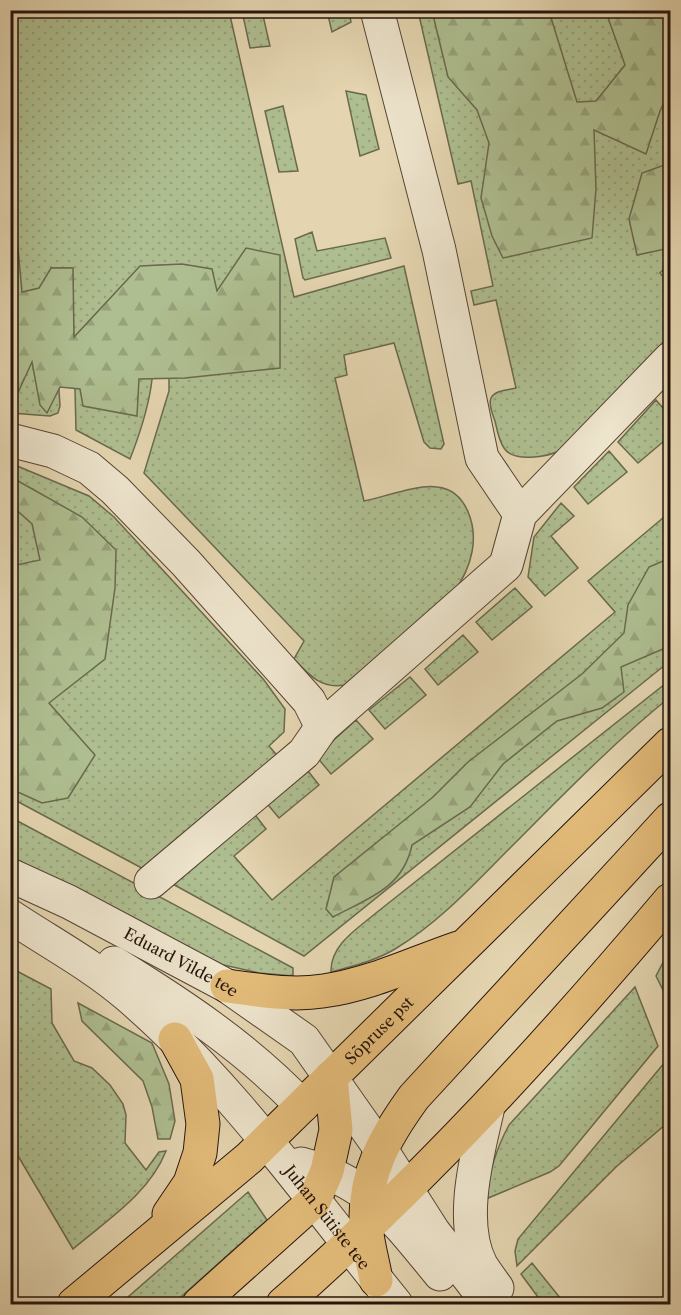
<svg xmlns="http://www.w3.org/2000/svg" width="681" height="1315" viewBox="0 0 681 1315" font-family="'Libre Caslon Text',serif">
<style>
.green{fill:url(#green-dots);stroke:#6a694e;stroke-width:1.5}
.forest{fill:url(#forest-firs);stroke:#6a694e;stroke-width:1.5}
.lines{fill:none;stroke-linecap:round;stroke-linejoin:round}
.minor-casing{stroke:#564435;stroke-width:35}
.major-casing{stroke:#27140c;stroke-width:35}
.minor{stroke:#ede4cc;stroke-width:33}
.major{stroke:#e2ba78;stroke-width:33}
.labels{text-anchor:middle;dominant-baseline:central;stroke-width:5;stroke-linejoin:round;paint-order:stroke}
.street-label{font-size:16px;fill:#27140c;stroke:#ede4cc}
</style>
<defs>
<pattern id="green-dots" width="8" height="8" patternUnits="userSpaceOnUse" patternTransform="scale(1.5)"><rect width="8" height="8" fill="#aebe90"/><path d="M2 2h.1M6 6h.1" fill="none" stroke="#96a27b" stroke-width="1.8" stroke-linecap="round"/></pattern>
<pattern id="forest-firs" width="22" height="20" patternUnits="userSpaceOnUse" patternTransform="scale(1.5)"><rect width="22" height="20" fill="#aebe90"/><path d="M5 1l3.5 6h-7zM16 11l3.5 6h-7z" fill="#96a27b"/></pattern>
</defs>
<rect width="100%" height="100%" fill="#e4d5b0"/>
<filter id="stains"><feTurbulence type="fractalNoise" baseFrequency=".00333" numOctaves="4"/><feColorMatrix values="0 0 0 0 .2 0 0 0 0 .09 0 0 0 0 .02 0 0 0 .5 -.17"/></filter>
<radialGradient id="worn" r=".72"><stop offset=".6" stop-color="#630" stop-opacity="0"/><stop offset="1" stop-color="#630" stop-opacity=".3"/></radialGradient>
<!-- green -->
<path class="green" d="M10,11H229L294,297L404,266L444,444L441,449L430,448L424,442L394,343L344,355L347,375L335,378L364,501C384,497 418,484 437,487C467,490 477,526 472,552C469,568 462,581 453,594L344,685C321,689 309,675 294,659L304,641L144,473L169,391V265L148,266C150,305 157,348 151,387C147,412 139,436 130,459L76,430L72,268H51L60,406L58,413L50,416L11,413Z
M242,11H262L270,46L250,48Z
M327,11H349L351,22L332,32Z
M418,11H670V263L660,273L670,284V335L561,450C548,457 513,463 504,448C499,441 497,430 495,421C493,415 488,405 491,398C495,390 508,390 516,388L496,300L474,305L471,291L493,286L471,181L458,184Z
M346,91L366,95L379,149L360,156Z
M283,106L298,171L279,172L265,111Z
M312,232L317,251L385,238L391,258L305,280L303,278L295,239Z
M656,400L670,416V436L638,463L618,442Z
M609,451L627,472L588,504L574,487Z
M10,463L89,496L114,517L264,680L285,709L284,732L269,746L281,760L151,873L11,798Z
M561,503L574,516L551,536L578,568L545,596L528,577L534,537Z
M670,512V661L304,956L169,882L252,811L266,829L234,856L272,900L615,612L588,581Z
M515,588L532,607L492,640L476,622Z
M463,635L478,652L438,685L425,669Z
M410,677L426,695L385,729L369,710Z
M670,680V697C613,743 563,795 511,847C475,883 439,923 395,949C375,961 353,966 331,972C330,945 357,929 376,913Z
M356,720L373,739L331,774L316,756Z
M304,766L319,785L279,818L264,800Z
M10,817L293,968V976L259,973L206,961L11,861Z
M670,949V1004L656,976Z
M11,968L51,989L52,1023L74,1061L92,1068L110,1085L123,1104L126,1115L125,1143L146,1170L159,1152L166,1151C149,1194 107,1220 73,1249L11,1144Z
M635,987L658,1046L559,1166L550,1172L486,1199C489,1171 496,1149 509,1125Z
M665,1062C671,1079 676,1108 666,1124L616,1167L517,1266L515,1251L518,1239Z
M248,1192L267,1220L173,1304H120Z
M532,1263L565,1304H543L521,1274Z"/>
<!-- forest -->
<path class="forest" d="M432,11H549L577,102L596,101L625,65L607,15L611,11H670V90L660,111L646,154L594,130L596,189L592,238L503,258L492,236L481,198L489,143L477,110L448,77Z
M670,163V248L637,255L629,219L642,173Z
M11,172L22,292L39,288L51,268H73L74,337L140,266L182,264L212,269L217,291L246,248L280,255V368L185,378L139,379L137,416L83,406L80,389L60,387L47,413L40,405L32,362L11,408Z
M11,477L82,517L116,550L115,588L105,659L49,703L95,755L68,798L42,803L11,789V566L40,560L32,524L11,505Z
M670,558V646L621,667L624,692L602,708L557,721L503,764L470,807L412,845C403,888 369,898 333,917L326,909L334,877L433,797L468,762L582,674L624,633L628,605L649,567Z
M78,1003L152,1043L169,1084L175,1121L170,1139H158L152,1107L143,1081L82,1021Z"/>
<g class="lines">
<!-- minor casing -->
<g class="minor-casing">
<g id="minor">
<path d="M377,10L439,250L482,458L520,514"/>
<path d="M10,440L53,451L89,468L115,490L186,563L309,701L322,727L506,565L520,514L670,359"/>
<path id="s1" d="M10,875L69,902L227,986L304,1040L380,1148L433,1231L489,1304"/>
<path d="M151,882L304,753L322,727"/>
<path id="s2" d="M10,916C49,942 92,965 127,995C232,1085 310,1198 396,1304"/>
<path d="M114,963C182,1005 247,1048 302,1106"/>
<path d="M488,1107C478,1152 458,1221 481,1265C486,1273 492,1281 497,1288"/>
<path d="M301,1164C370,1182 397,1222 440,1274"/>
</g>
</g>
<!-- major casing -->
<g class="major-casing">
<g id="major">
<path d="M227,986C258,990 291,996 323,991C369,985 414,963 458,948"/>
<path d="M169,1214L190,1183L200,1153L203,1124L197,1079L175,1039"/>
<path d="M376,1280C373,1262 367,1243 366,1225C364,1173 385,1137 414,1097L670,819"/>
<path id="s3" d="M74,1304L249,1158L670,744"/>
<path d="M199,1304L314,1201L327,1171L336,1130L331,1077"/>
<path d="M283,1304C423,1181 550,1042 670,900"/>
</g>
</g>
<!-- minor -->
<use href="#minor" class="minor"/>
<!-- major -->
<use href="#major" class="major"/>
</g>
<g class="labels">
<!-- street labels -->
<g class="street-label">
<text stroke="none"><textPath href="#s1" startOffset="192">Eduard Vilde tee</textPath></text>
<text stroke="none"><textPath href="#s3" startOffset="410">Sõpruse pst</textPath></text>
<text stroke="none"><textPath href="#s2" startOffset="441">Juhan Sütiste tee</textPath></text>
</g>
</g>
<!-- margin -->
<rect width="681" height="1315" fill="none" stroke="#e4d5b0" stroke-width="36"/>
<rect x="12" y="12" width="657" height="1291" fill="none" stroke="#27140c" stroke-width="3"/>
<rect x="18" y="18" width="645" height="1279" fill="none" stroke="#27140c" stroke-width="1.5"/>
<rect width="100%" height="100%" filter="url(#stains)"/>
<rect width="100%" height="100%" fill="url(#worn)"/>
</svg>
